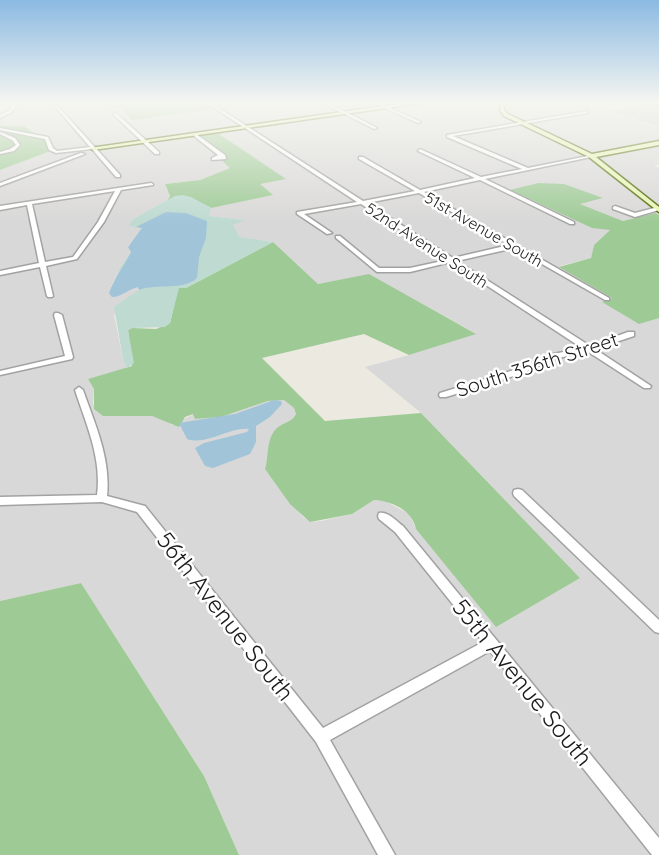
<svg xmlns="http://www.w3.org/2000/svg" width="659" height="855" viewBox="0 0 659 855" font-family="Quicksand,sans-serif">
<style>
.residential{fill:#d9d8d8;fill-rule:evenodd}
.religious{fill:#c9c9c9}
.forest{fill:#9eca96}
.wetland{fill:#bedad1}
.water{fill:#a1c4d9}
.lines{fill:none;stroke-linecap:round;stroke-linejoin:round}
.street-casing{stroke:#a2a2a2;stroke-width:3}
.secondary-casing{stroke:#526b08;stroke-width:3}
.street{fill:#fff;fill-rule:evenodd}
.secondary{fill:#e9f6b4;fill-rule:evenodd}
.labels{text-anchor:middle;dominant-baseline:central;stroke-width:5;stroke-linejoin:round;paint-order:stroke}
.far-street-label{font-size:16px;fill:#1b1b1b;stroke:#fff}
.street-label{font-size:20px;fill:#1b1b1b;stroke:#fff}
.near-street-label{font-size:24px;fill:#1b1b1b;stroke:#fff}
</style>
<rect width="100%" height="100%" fill="#eceae0"/>
<!-- residential -->
<path class="residential" d="M52,103H85L122,109L208,103H581L659,127V164L654,166L659,168V215L654,213L623,221L579,204L602,198L538,183L511,190L592,228H604L610,230L594,245L591,258L560,266L613,298L603,302L659,317V855H239L204,776L81,583L0,601V170L56,149L24,126H0V117L9,105ZM231,168L285,179L259,184L272,195L217,206L211,208L208,216L243,220L233,225L240,237L273,242L318,284L369,275L475,333L409,355L365,367L421,413L580,578L416,529L409,514L385,501L374,500L352,514L321,521L311,522L303,517L265,469L271,437L279,426L288,424L296,414L294,408L284,400L268,401L221,417L195,419L194,414L172,425L167,421L152,416H112L93,404L94,389L88,379L127,368L123,359L114,315L139,290L138,287L110,289L120,268L131,252L128,246L143,228L130,226L133,219L167,201L170,196L165,184L200,180Z"/>
<!-- religious -->
<path class="religious" d="M641,103H659V126L609,111L645,105Z"/>
<!-- forest -->
<path class="forest" d="M85,103H208L217,109L131,120L122,109Z
M0,126H24L56,149L0,170Z
M216,132L286,179L260,184L273,195L211,208C195,200 184,191 167,201L170,196L165,184L200,180L230,168L193,135Z
M538,183L564,184L603,198L580,204L623,221L655,213L659,215V318L639,324L602,302L612,298L559,267L591,258L594,245L610,230L592,228L510,190Z
M273,242L318,284L369,274L476,334L409,355L364,334L262,358L325,421L421,413L580,578L496,627L416,529C412,510 392,501 374,500L352,514L310,522L290,504L265,469C269,456 266,438 277,428C284,422 291,423 296,414L294,408L284,400L268,401L221,417L195,419L193,414L185,417L179,427L152,416H103L94,409V389L88,379L132,366L128,330L132,328L156,329L170,323L178,288H186Z
M81,583L204,776L239,855H0V601Z"/>
<!-- wetland -->
<path class="wetland" d="M183,195L191,197L211,208L209,216L245,220L233,225L240,237L273,242L186,288H179L170,323L165,327L132,328L128,330L134,363L127,368L123,359L114,307L139,290L138,287C128,288 122,297 112,297L109,293L120,268L131,252L128,247L142,228L129,226L133,219L175,196Z"/>
<!-- water -->
<path class="water" d="M166,212L186,213L207,221L206,238L199,257L197,278C182,291 157,283 139,290L138,287C128,289 122,297 112,297L109,293C114,279 124,266 131,252L128,247L142,228L136,227Z
M274,400L281,401L282,404L270,417L256,426V442L250,454L213,468L205,466L195,448L204,443L247,432L249,429C229,427 207,446 187,439L179,423L235,414Z"/>
<g class="lines">
<!-- street casing -->
<g class="street-casing">
<path id="street" d="M13,103H17L12,112L0,118V115L10,110Z
M52,103H55L120,175V177H116L92,149L56,153L49,150L45,139L0,130V128L48,137L53,148L57,151L90,147Z
M207,103H211L363,201L415,191L359,159V157H363L420,190L475,178L418,151L420,149L481,177L522,169L447,137V135L588,111L587,113L453,136L528,168L593,155L591,157L485,179L574,222V224H570L480,180L424,192L609,298V300H605L514,248L457,261L590,346L628,332H634V336L595,349L651,386L650,388H644L587,351L555,359L520,374L446,397H440L439,395L440,393L514,370L549,355L582,348L451,262L410,272H377L336,238V236H340L379,268H410L447,260L361,204L304,214L332,233L327,234L297,214V212L357,202ZM419,193L509,245L453,258L367,203Z
M323,103H328L377,128L374,129Z
M374,103H379L421,122L418,123Z
M114,113H116L159,152V154H155L114,115Z
M0,132L15,138L20,145L14,151L0,154V152L10,149L16,145L12,140L0,134Z
M194,134H196L225,155L226,159L212,160V158L218,155L194,136Z
M81,153L85,154L0,186V183Z
M151,183L153,184V185L121,190L104,222L77,259L46,266L53,296L52,297H48L47,296L40,267L0,275V271L39,263L27,205L0,210V206ZM115,191L98,222L73,257L45,262L32,204Z
M615,206L635,213L658,207L659,210L635,217L613,209V207Z
M55,313H58L62,315L73,357L72,359L0,375V371L65,356L54,315Z
M79,387L83,390C95,424 111,459 107,496L145,506L323,728L483,642L395,532L379,519L378,516L379,513C388,511 396,521 403,526L659,838V855H652L490,651L330,740L395,855H378L316,742L137,512L102,502L0,505V497L97,495C102,458 86,424 75,390Z
M518,489L522,490L659,620V633L655,632L514,496L513,493L514,490Z"/>
</g>
<!-- secondary casing -->
<g class="secondary-casing">
<path id="secondary" d="M405,103H421L93,150L90,148Z
M501,103H505L504,110L508,114L592,154L659,141V145L596,157L659,207V212L589,157L504,116L500,110Z"/>
</g>
<!-- street -->
<use href="#street" class="street"/>
<!-- secondary -->
<use href="#secondary" class="secondary"/>
</g>
<!-- sky -->
<linearGradient id="sky" x2="0" y2="1"><stop stop-color="#8bbae2"/><stop offset="0.46" stop-color="#f6f6f1"/><stop offset="1" stop-color="#f6f6f1" stop-opacity="0"/></linearGradient>
<rect width="659" height="223" fill="url(#sky)"/>
<g class="labels">
<!-- far-street labels -->
<g class="far-street-label">
<text transform="translate(484 229) rotate(30)">51st Avenue South</text>
<text transform="translate(427 245) rotate(33)">52nd Avenue South</text>
</g>
<!-- street labels -->
<g class="street-label">
<text transform="translate(537 364) rotate(-18)">South 356th Street</text>
</g>
<!-- near-street labels -->
<g class="near-street-label">
<text transform="translate(226 616) rotate(52)">56th Avenue South</text>
<text transform="translate(523 682) rotate(51)">55th Avenue South</text>
</g>
</g>
</svg>
